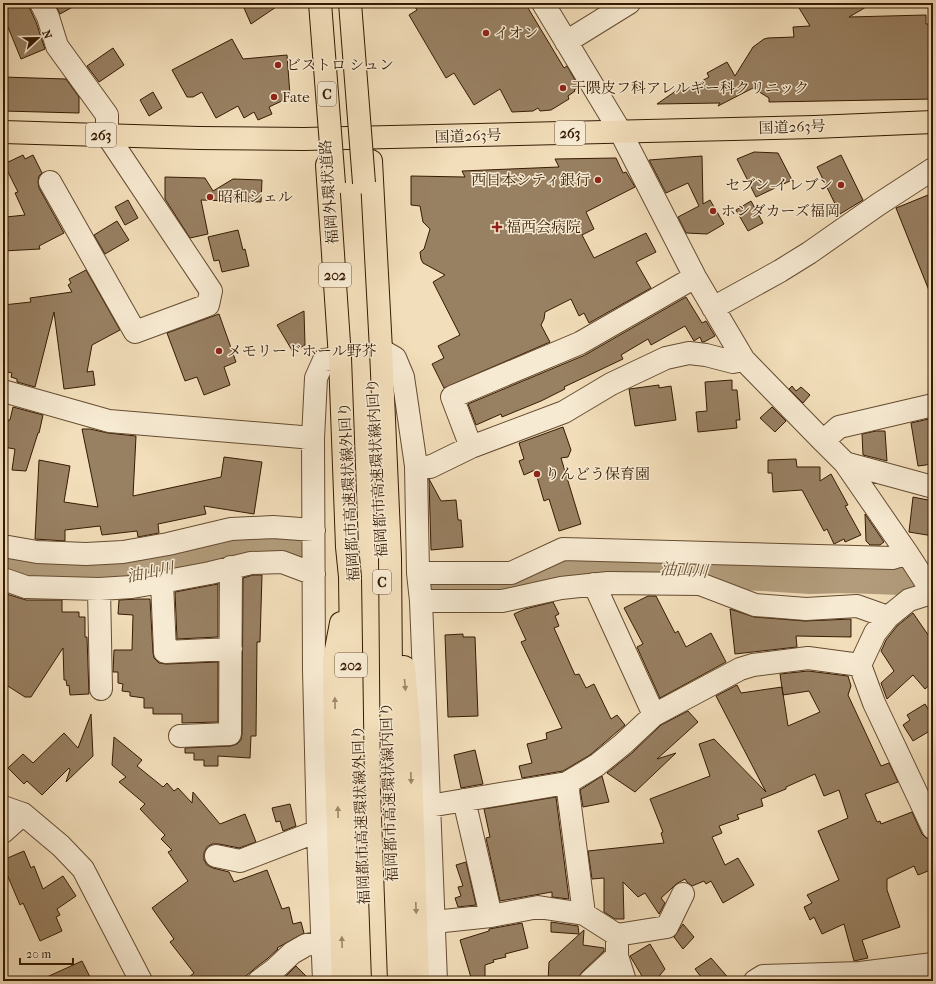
<svg xmlns="http://www.w3.org/2000/svg" width="936" height="984" viewBox="0 0 936 984" font-family="'IM FELL French Canon','Noto Serif JP',serif">
<style>
.lines{fill:none;stroke-linecap:round;stroke-linejoin:round}
.river{stroke:#b29c7b;stroke-width:32}
.building{fill:#988062;stroke:#361b02}
.minor-casing{stroke:#654c30;stroke-width:24}
.highway-casing{stroke:#361b02;stroke-width:24}
.minor{stroke:#f7ead2;stroke-width:22}
.highway{stroke:#f2deba;stroke-width:22}
.highway-bridge-casing{stroke:#361b02;stroke-width:24;stroke-linecap:butt}
.highway-bridge{stroke:#f2deba;stroke-width:22}
.oneway{fill:#9d8667}
.poi-dot{fill:#8f2418;stroke:#f7ead2;stroke-width:1.5}
.labels{text-anchor:middle;dominant-baseline:central;stroke-width:3;stroke-linejoin:round;paint-order:stroke}
.shield{fill:#f7ead2;stroke:#705940;stroke-width:1}
.shield-label{font-size:14px;font-weight:bold;fill:#361b02}
.poi-label{font-size:15px;fill:#361b02;stroke:#f7ead2;text-anchor:start}
.street-label{font-size:15px;fill:#361b02;stroke:#f7ead2}
.water-label{font-size:16px;font-style:italic;fill:#61482c;stroke:#f7ead2}
</style>
<rect width="100%" height="100%" fill="#f2deba"/>
<filter id="stains"><feTurbulence type="fractalNoise" baseFrequency=".005" numOctaves="4"/><feColorMatrix values="0 0 0 0 .2 0 0 0 0 .09 0 0 0 0 .02 0 0 0 .5 -.17"/></filter>
<radialGradient id="worn" r=".72"><stop offset=".6" stop-color="#630" stop-opacity="0"/><stop offset="1" stop-color="#630" stop-opacity=".3"/></radialGradient>
<g class="lines">
<!-- river -->
<path class="river" d="M3,565L66,576L129,578L244,549L272,545L295,551
M436,585L520,587L539,579L572,568L614,566L810,578L847,577L900,579L933,587"/>
</g>
<!-- building -->
<path class="building" d="M3,3H29L30,9L36,22L45,49L21,59L3,15Z
M55,3H80L60,14Z
M251,3H282L251,24L244,8Z
M412,3H525L564,68L567,66L579,87L574,90L575,91L568,96L569,99L551,110L540,111L538,108L533,111L512,112L500,89L474,105L454,73L446,78L409,15L417,10Z
M796,3H873L849,17L926,15V24H933V99L769,102V98L753,88L718,106L720,103L657,104L683,86L686,90L709,77L707,73L727,62L735,76L753,47L764,39L768,38L794,37L793,27L810,26Z
M232,39L243,59L287,55L290,95L286,99L269,107L272,114L258,120L254,112L244,118L238,106L216,118L202,92L193,97H187L172,70Z
M113,48L124,65L99,82L87,66Z
M3,77L66,79L79,97V113L3,111Z
M153,92L162,108L149,116L140,100Z
M754,152L778,153L792,180L756,197L737,159Z
M23,155L25,159L33,155L42,173L39,176L38,182L39,188L64,233L39,246L40,249L3,251V235H8L6,217L25,215L15,193L18,192L4,164Z
M841,155L863,200L840,214L817,167Z
M702,156L703,204L710,200L724,224L707,234L686,233L678,217L699,206L688,183L666,193L649,160Z
M616,158L623,173L626,172L635,187L586,212L594,229L582,235L594,258L646,233L656,252L636,262L651,288L589,323L584,313L579,316L571,299L545,312L544,319L541,325L550,342L444,388L432,364L444,358L438,346L460,335L433,282L445,275L423,263L421,259L420,252L424,249L430,229L423,222L420,206L411,205V176L465,177L462,171L559,167L555,159Z
M165,177L205,178L213,191L233,179L262,180L261,202L201,200L208,234L190,238L165,199Z
M933,193V297L932,298L896,208Z
M128,200L138,218L125,225L115,207Z
M751,201L763,223L748,231L736,210Z
M117,221L129,240L105,254L94,235Z
M238,230L243,250L245,249L249,266L222,272L219,260L214,261L208,237Z
M86,270L120,330L92,345L87,372L93,371L95,385L64,389L54,312L35,387L17,382V379L11,377L12,373L3,371V305L31,302L30,298L72,292L68,285L71,283L69,279Z
M686,297L702,323L706,321L715,336L704,342H702L700,337L694,341L685,326L651,345L648,339L621,355L623,359L564,387L565,389L541,401L502,417L501,414L476,425L468,404L585,355Z
M304,311L305,345L293,352L277,325Z
M219,314L236,362L224,367L230,385L204,395L197,377L185,381L167,333Z
M732,380V390H737L740,420H736L737,428L698,432L696,412L707,411L705,382Z
M659,385V388L671,386L676,420L635,426L629,389Z
M792,386L796,391L801,387L810,395L803,403L789,389Z
M13,407L43,415L39,433H38L26,471L12,470L15,449L3,447L8,420H10Z
M772,407L786,421L775,432L760,418Z
M933,418V462L926,465L918,466L911,423Z
M563,427L571,450L568,457L561,458L581,524L559,531L549,499L544,501L535,470L524,475L519,461L524,459L519,443Z
M82,429H90L108,433L136,436L133,496L221,477L224,457L262,462L254,514L204,506L206,514L158,524L159,533L138,537L137,531L102,535L100,526L65,530V541L35,539L39,460L70,466L64,502L98,507Z
M876,431H885L887,461L863,455L862,434Z
M796,459L797,467H820V481L831,474L848,505L845,506L861,535L845,542L844,539L834,544L827,529L824,531L802,490L773,492L772,473H768V460Z
M429,479L441,501L456,500L458,520H461L463,547L431,550Z
M913,497L933,501V536L909,532Z
M865,514L884,542L880,545H870L866,541Z
M253,575H262L260,642H257L256,736H251L250,758L218,756V766H204V760H194V753H185V748L231,746L237,744L241,740L242,734L243,578Z
M218,584V637L177,639L175,592Z
M3,593L26,600H62V612H79V617H85V637H87L89,694L70,695L69,685L67,686L66,680H64L63,648L31,697H25L3,683Z
M648,596H656L675,633L678,631L686,647L711,633L726,662L660,698L637,647L643,644L624,608Z
M138,599H150L153,653L154,658L159,663L166,664L218,662V722L182,723V714H153V708H144V698L130,696V692L122,691L123,684L118,683V672H113L114,650H132L133,615L118,614L119,600Z
M553,602L559,614L555,616L559,626L554,628L575,675L579,674L586,688L594,684L611,719L617,715L625,725L590,755L563,771L522,778L519,766L532,763L527,744L547,739L546,733L562,728L521,642L526,640L514,614L525,609Z
M730,609L754,617L805,621L851,619V637L796,636L797,647L735,654Z
M913,613L933,642V682L925,689L913,675L887,699L881,683L894,671L881,651L883,647L886,640L897,626Z
M463,634V637H475L478,716L448,717L445,635Z
M808,671L848,676L851,686L848,695L881,766L889,763L898,782L865,794L877,822L880,821L881,824L912,812L922,834L926,838L933,840V869L918,875L914,866L887,879V890L900,927L862,940L868,958L854,961L844,924L822,934L814,917L810,920L804,907L812,903L807,895L839,880L818,831L848,818L839,790L824,796L815,774L786,787V789L761,799L763,806L737,815L739,819L719,826L722,833L712,837L725,865L738,858L754,885L723,903L711,881L706,884L704,881L692,886L687,882L685,879L676,884L671,889L661,898L665,903L659,914L645,893L638,897L623,882L624,919H615L604,912V878L592,879L588,851L664,843L661,833L663,832L650,799L710,776L699,744L714,739L766,792L716,696L737,685L741,693L782,687L788,726L820,712L809,691L783,695L780,674Z
M925,704L933,717V729L913,741L903,725L910,720L907,715Z
M688,711L698,722L657,759L676,753L635,792L607,773L632,753L661,725Z
M91,714L93,756L66,782L70,770L69,768L42,795L27,781L24,784L8,768L23,754L33,763L64,733L78,748Z
M114,737L142,760L137,766L163,787L167,783L174,791L178,788L192,803L193,792L220,824L245,814L256,842L239,848L219,844H212L207,847L204,853V860L207,865L213,868L229,872L234,882L267,870L282,909L289,907L293,924L301,922L304,933L277,948L278,949L267,959L259,965L240,981H184L194,973L170,942L174,939L152,908L188,881L168,852L172,850L161,839L165,835L140,809L145,804L119,782L126,777L112,765Z
M475,750L483,784L461,788L454,755Z
M602,776L609,802L583,807L580,790Z
M556,797L569,899L552,897V892L500,901L486,838L490,837L484,809Z
M290,804L296,826L283,831L280,821L276,822L272,808Z
M24,851L31,868L34,866L43,889L63,876L76,896L57,909L60,915L56,917L62,931L40,941L23,903L20,905L3,865V860Z
M466,862L476,905L458,907L455,898L461,896L458,887L463,886L456,865Z
M551,922L578,926L579,934L551,932Z
M522,923L528,948L505,954L506,957L493,960L494,962L485,965V981H472L460,940L489,931V929Z
M683,924L694,937L683,949L674,937Z
M584,930L583,945L604,948V951L582,972L577,981H548L549,962Z
M650,944L665,969L655,981H645L630,956Z
M711,958L731,981H704L695,969Z
M82,961L92,981H38Z
M296,966L311,981H280L284,978Z"/>
<g class="lines">
<!-- minor casing -->
<g class="minor-casing">
<path id="minor" d="M41,3L48,17L57,46L107,115V135L211,291L208,305L135,332L50,182
M543,3L620,131L695,277L744,360L823,441
M566,42L629,3
M713,308L780,271L809,253L879,204L933,169
M381,350L395,358L403,377L416,466L418,573L421,601L436,981
M3,391L109,421L313,438
M471,447L452,397L580,343L695,277
M845,463L933,487
M416,466L430,467L471,447L564,412L611,384L666,358L689,353L706,355L733,362L744,360
M3,546L37,552L86,554L123,552L168,544L231,529L273,527L314,530
M418,573H511L563,549L893,558L907,553
M3,579L26,587L99,589L132,587L162,582L210,573L251,563L282,562L314,574
M162,582L165,652L231,649
M594,584L654,715
M99,589L101,689
M931,590L907,553L845,463L823,441L839,427L933,405
M421,601H502L561,588L608,583L700,584L755,605L806,609L857,606L888,617L909,600L925,595L931,590L933,593
M888,617L875,633L860,665L874,703L933,828
M180,736L230,734L231,567
M567,783L584,914
M464,800L491,916
M429,806L567,783L597,765L623,744L654,715L740,669L753,665L808,658L860,665
M3,807L23,814L61,846L83,869L141,981
M3,832L23,814
M216,856L240,861L318,831
M434,922L491,916L538,907L584,914L617,935L667,927L683,894
M617,935V956L625,981
M259,981L275,969L292,953L306,945L323,942
M324,981L318,831L314,670L313,438L316,378L324,360L340,358
M590,981L617,956
M755,981L763,976L860,973L933,964"/>
</g>
<!-- highway casing -->
<g class="highway-casing">
<path id="highway" d="M3,132L199,138L304,139L814,127L933,122
M371,161L381,350L390,557L392,789L399,981
M327,165L340,358L347,547L350,577L353,784L360,981
M341,623L334,660L335,742L343,981
M404,667L410,739L418,981"/>
</g>
<!-- minor -->
<use href="#minor" class="minor"/>
<!-- highway -->
<use href="#highway" class="highway"/>
<!-- highway-bridge casing -->
<g class="highway-bridge-casing">
<path id="highway-bridge" d="M320,3L334,184
M350,3L364,183"/>
</g>
<!-- highway-bridge -->
<use href="#highway-bridge" class="highway-bridge"/>
</g>
<!-- one-way arrows -->
<defs><path id="oneway-solid" d="M-6-.8H1V-3.2L6.5 0L1 3.2V.8H-6Z"/></defs>
<g class="oneway">
<use href="#oneway-solid" transform="translate(405 685) rotate(85)"/>
<use href="#oneway-solid" transform="translate(335 703) rotate(-91)"/>
<use href="#oneway-solid" transform="translate(411 778) rotate(88)"/>
<use href="#oneway-solid" transform="translate(338 812) rotate(-92)"/>
<use href="#oneway-solid" transform="translate(416 908) rotate(88)"/>
<use href="#oneway-solid" transform="translate(342 942) rotate(-92)"/>
</g>
<!-- markers -->
<g class="poi-dot">
<circle cx="486" cy="33" r="4"/>
<circle cx="278" cy="65" r="4"/>
<circle cx="563" cy="88" r="4"/>
<circle cx="274" cy="97" r="4"/>
<circle cx="598" cy="180" r="4"/>
<circle cx="841" cy="185" r="4"/>
<circle cx="210" cy="197" r="4"/>
<circle cx="713" cy="211" r="4"/>
<path d="M495 221h4v4h4v4h-4v4h-4v-4h-4v-4h4z"/>
<circle cx="219" cy="351" r="4"/>
<circle cx="537" cy="474" r="4"/>
</g>
<g class="labels">
<!-- shield labels -->
<g class="shield">
<rect x="318" y="82" width="18" height="24" rx="3"/>
<rect x="555" y="121" width="30" height="24" rx="3"/>
<rect x="86" y="123" width="30" height="24" rx="3"/>
<rect x="319" y="263" width="32" height="24" rx="3"/>
<rect x="373" y="570" width="18" height="24" rx="3"/>
<rect x="335" y="653" width="32" height="24" rx="3"/>
</g>
<g class="shield-label">
<text x="327" y="94">C</text>
<text x="570" y="133">263</text>
<text x="101" y="135">263</text>
<text x="335" y="275">202</text>
<text x="382" y="582">C</text>
<text x="351" y="665">202</text>
</g>
<!-- poi labels -->
<g class="poi-label">
<text x="494" y="33">イオン</text>
<text x="286" y="65">ビストロ シュン</text>
<text x="571" y="88">干隈皮フ科アレルギー科クリニック</text>
<text x="282" y="97">Fate</text>
<text x="590" y="180" text-anchor="end">西日本シティ銀行</text>
<text x="833" y="185" text-anchor="end">セブン-イレブン</text>
<text x="218" y="197">昭和シェル</text>
<text x="721" y="211">ホンダカーズ福岡</text>
<text x="506" y="227">福西会病院</text>
<text x="227" y="351">メモリードホール野芥</text>
<text x="545" y="474">りんどう保育園</text>
</g>
<!-- street labels -->
<g class="street-label">
<text transform="translate(792 127) rotate(-2)">国道263号</text>
<text transform="translate(468 136) rotate(-2)">国道263号</text>
<text transform="translate(329 192) rotate(-94)">福岡外環状道路</text>
<text transform="translate(377 468) rotate(-93)">福岡都市高速環状線内回り</text>
<text transform="translate(349 492) rotate(-93)">福岡都市高速環状線外回り</text>
<text transform="translate(389 792) rotate(-92)">福岡都市高速環状線内回り</text>
<text transform="translate(361 815) rotate(-92)">福岡都市高速環状線外回り</text>
</g>
<!-- water labels -->
<g class="water-label">
<text transform="translate(684 570) rotate(3)">油山川</text>
<text transform="translate(150 572) rotate(-11)">油山川</text>
</g>
</g>
<!-- margin -->
<rect width="936" height="984" fill="none" stroke="#f2deba" stroke-width="16"/>
<rect x="4" y="4" width="928" height="976" fill="none" stroke="#361b02" stroke-width="2"/>
<rect x="8" y="8" width="920" height="968" fill="none" stroke="#361b02"/>
<!-- north arrow -->
<g transform="translate(38 38) rotate(68)" stroke="#f7ead2" stroke-width="3" paint-order="stroke">
<path d="M0-3L7 15L0 10L-7 15Z" fill="#361b02"/>
<text y="-6" font-size="11" font-weight="bold" text-anchor="middle" fill="#361b02">N</text>
</g>
<!-- scale -->
<path d="M20 958v6h53v-6" fill="none" stroke="#361b02" stroke-width="2"/>
<text x="26" y="958" font-size="12" fill="#361b02" stroke="#f7ead2" stroke-width="3" paint-order="stroke">20 m</text>
<rect width="100%" height="100%" filter="url(#stains)"/>
<rect width="100%" height="100%" fill="url(#worn)"/>
</svg>
